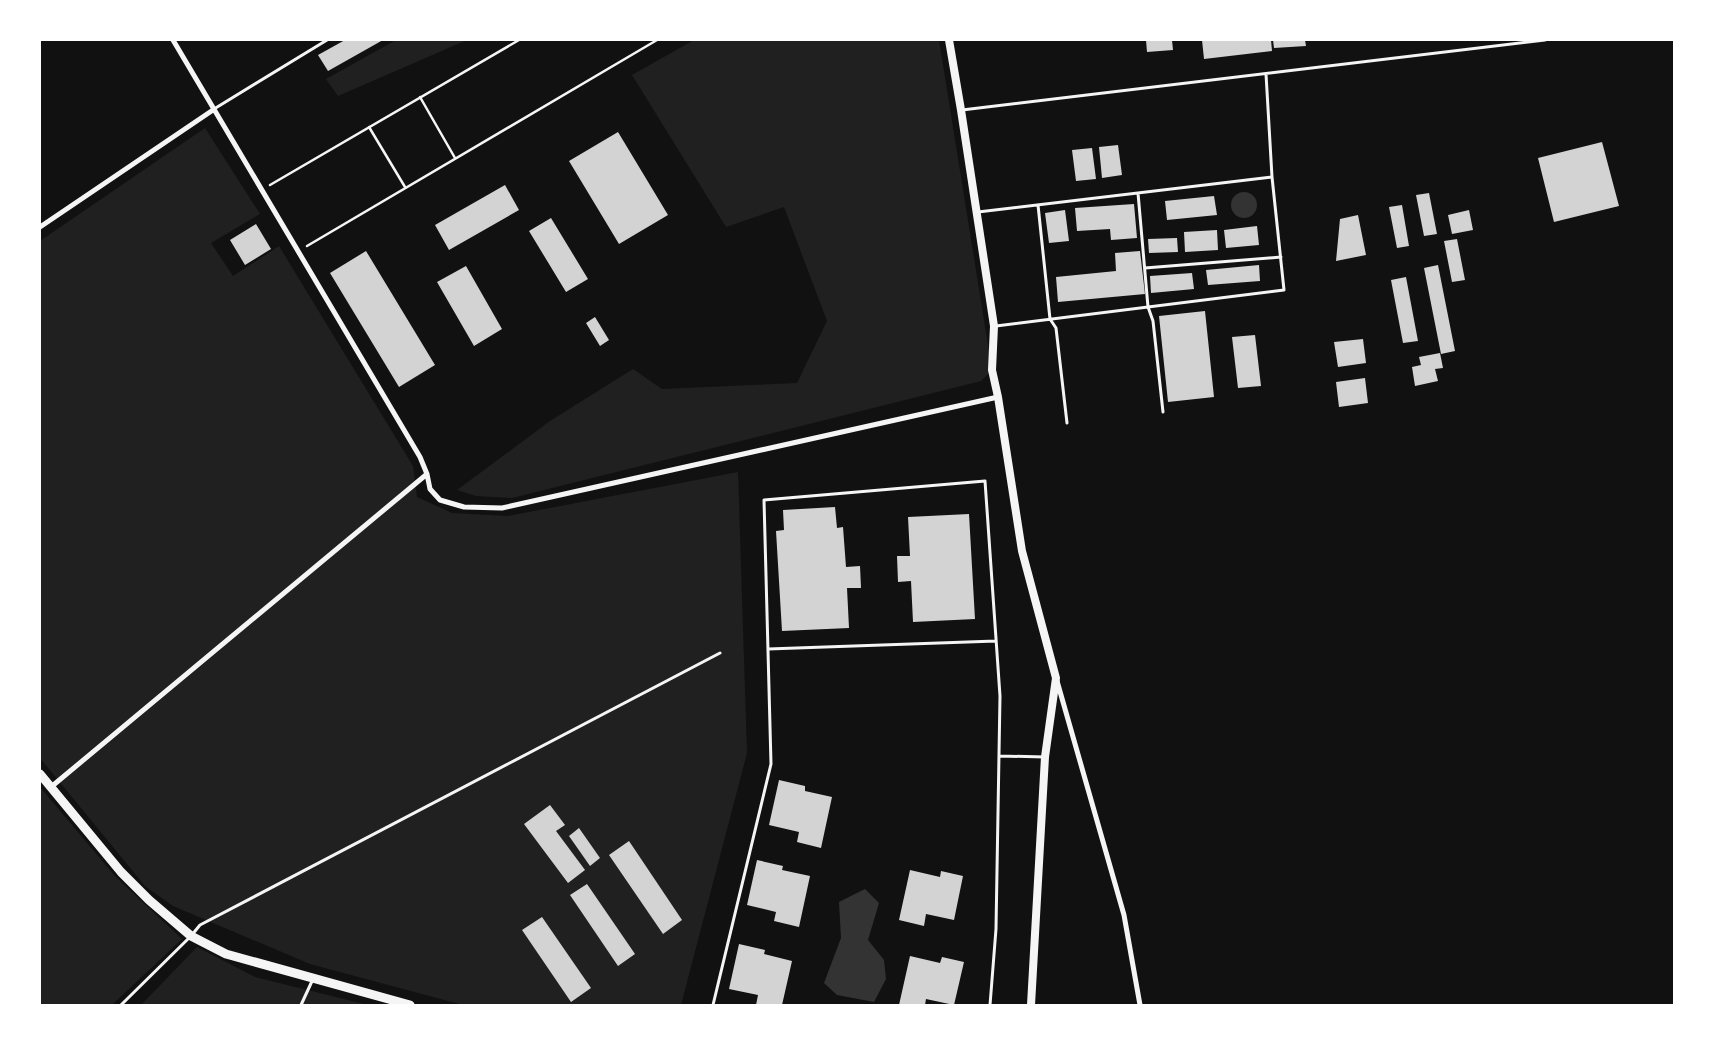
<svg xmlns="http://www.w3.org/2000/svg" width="1714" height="1045" viewBox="0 0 1714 1045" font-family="Roboto,sans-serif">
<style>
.green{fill:#202020}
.water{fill:#333}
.building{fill:#d3d3d3}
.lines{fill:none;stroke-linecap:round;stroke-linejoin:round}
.path{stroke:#f5f5f5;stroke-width:2.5}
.service{stroke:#f5f5f5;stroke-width:3}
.minor{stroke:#f5f5f5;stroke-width:5}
.tertiary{stroke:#f5f5f5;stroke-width:8}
.secondary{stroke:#f5f5f5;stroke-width:9}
</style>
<rect width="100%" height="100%" fill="#111"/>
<!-- green -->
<path class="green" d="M396,40H467L338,96L326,79Z
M694,40H939L992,370L981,381L512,498L476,496L457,490L550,421L633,369L662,389L797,383L827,321L784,207L726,227L632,75Z
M205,128L260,214L211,243L233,276L279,246L413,466L417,497L452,513L508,516L738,472L747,753L681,1005H463L310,964L173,906L145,886L40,758V241Z
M40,787L115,876L182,939L112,1005H40Z
M197,947L255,977L368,1005H141Z"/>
<!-- water -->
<path class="water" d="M1231 205a13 13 0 1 1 26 0a13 13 0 1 1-26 0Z
M865,889L879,903L868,940L884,960L886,979L874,1002L837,995L824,983L841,938L839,902Z"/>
<!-- building -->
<path class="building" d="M345,40H383L328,71L318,55Z
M1146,40H1172L1173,50L1147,52Z
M1202,40H1271L1272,51L1204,59Z
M1273,40H1305L1306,46L1274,48Z
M618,132L668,215L619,244L569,161Z
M1602,142L1619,206L1554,222L1538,158Z
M1118,145L1122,175L1102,178L1099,147Z
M1092,148L1096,179L1076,181L1072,150Z
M505,185L519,210L449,250L435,225Z
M1429,193L1437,234L1424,236L1416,195Z
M1214,196L1217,215L1167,220L1165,201Z
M1134,204L1137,238L1111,240L1110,229L1077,231L1075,208Z
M1402,205L1409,246L1397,248L1389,207Z
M1065,210L1069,241L1049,243L1045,213Z
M1469,210L1473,230L1452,234L1448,215Z
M1358,215L1366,255L1336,261L1340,219Z
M551,218L588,279L566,292L529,231Z
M256,224L271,249L245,265L230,240Z
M1257,226L1259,245L1226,248L1224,230Z
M1217,230L1218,250L1185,252L1184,232Z
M1177,238L1178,252L1149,253L1148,239Z
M1457,239L1465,280L1452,282L1444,241Z
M366,251L435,365L399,387L330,273Z
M1140,251L1145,294L1058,302L1056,277L1116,271L1115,253Z
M1259,265L1260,281L1208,285L1206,270Z
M1438,265L1455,351L1441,354L1424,268Z
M466,266L502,329L474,346L437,282Z
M1192,273L1194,289L1151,293L1150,276Z
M1406,277L1418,341L1403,343L1391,280Z
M1205,311L1214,397L1168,402L1159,316Z
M595,317L609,340L600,346L586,323Z
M1255,335L1261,386L1238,388L1232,337Z
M1363,339L1366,363L1338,367L1334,342Z
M1440,353L1443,368L1435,369L1438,381L1415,386L1412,367L1421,365L1419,357Z
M1365,378L1368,403L1339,407L1336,382Z
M835,507L837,528L843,527L846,567L860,566L861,588H847L849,628L782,631L776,531L784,530L783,510Z
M969,514L975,619L913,622L911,581L898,582L897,556H910L908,517Z
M779,780L805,786V791L832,797L821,848L797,842L799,832L769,825Z
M550,805L565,825L556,831L585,870L568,883L524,824Z
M579,828L600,858L590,866L569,836Z
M629,841L682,920L663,934L609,855Z
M757,860L783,866L782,870L810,876L799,927L774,921L776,912L747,905Z
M910,870L940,877L941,871L963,876L954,920L926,914L924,926L899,920Z
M587,884L635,954L618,966L570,895Z
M542,917L591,988L571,1002L522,930Z
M739,944L765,950L764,954L792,961L782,1005H756L758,995L729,989Z
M910,956L940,963L942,957L964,962L954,1005L926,999L925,1005H899Z"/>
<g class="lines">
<!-- path -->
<path class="path" d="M420,97L455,158
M369,127L405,187
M270,185L519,40
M307,246L657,40"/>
<!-- service -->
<path class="service" d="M1266,74L1272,177
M214,109L327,40
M962,110L1545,40
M1138,193L1148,307L1153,321L1163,412
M1038,205L1050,319L1056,328L1067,423
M978,212L1272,177L1284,290L996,326
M1145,268L1281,257
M768,649L996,641
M999,756L1045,757
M121,1005L191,936L200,925L720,653
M301,1005L313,979
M713,1005L771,764L764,500L985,481L1000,696L996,929L990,1005"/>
<!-- minor -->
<path class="minor" d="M173,40L420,457L427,474L430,489L440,500L464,507L502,508L998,397
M40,227L213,110
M1057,681L1124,915L1140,1005
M51,787L427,474"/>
<!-- tertiary -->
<path class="tertiary" d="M949,40L961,110L994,326L992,370L998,397L1022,551L1056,678L1045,757L1031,1005"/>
<!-- secondary -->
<path class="secondary" d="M40,774L121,872L149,900L191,936L226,954L410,1005"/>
</g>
<!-- border -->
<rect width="1714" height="1045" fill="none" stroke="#ffffff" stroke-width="82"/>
</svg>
